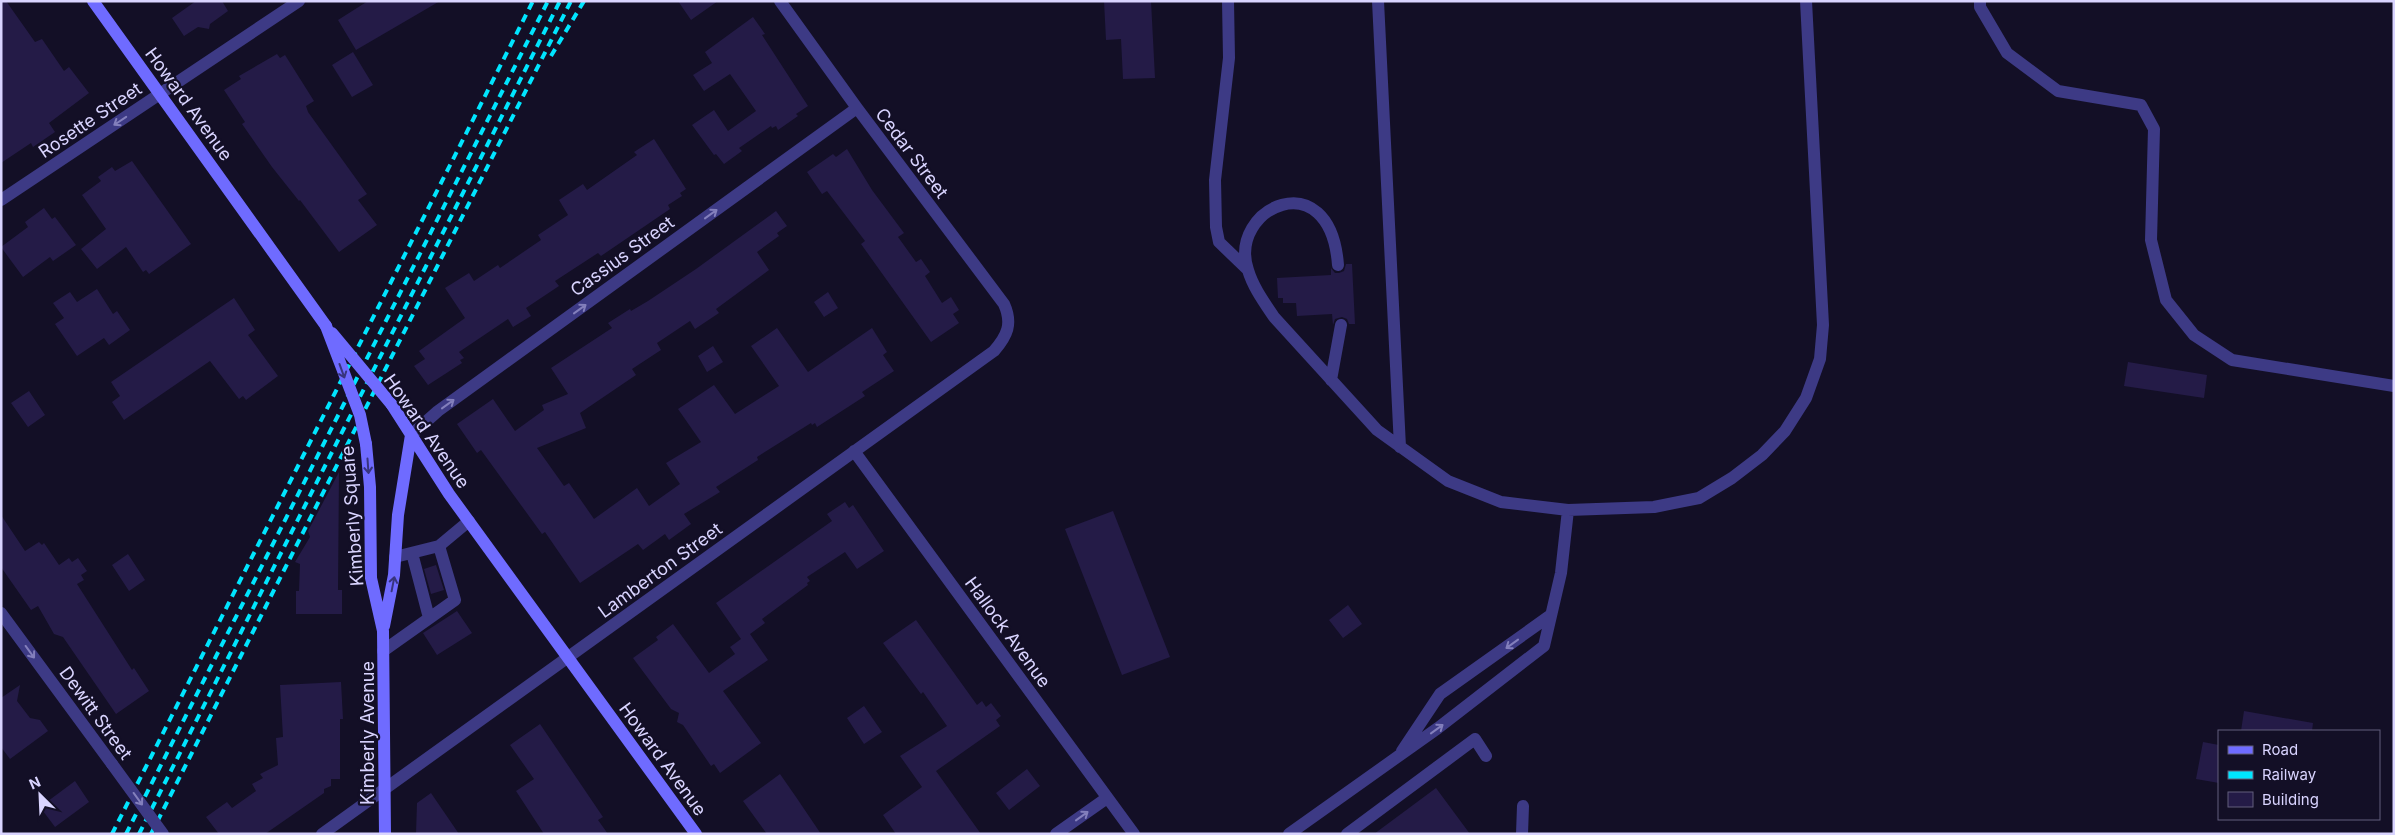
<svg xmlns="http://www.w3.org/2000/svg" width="2395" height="835" viewBox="0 0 2395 835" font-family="Inter,sans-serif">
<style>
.building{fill:#241b47}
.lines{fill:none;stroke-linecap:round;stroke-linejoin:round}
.lane{stroke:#3d3a85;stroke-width:12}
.street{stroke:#3d3a85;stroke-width:12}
.secondary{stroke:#6f6bff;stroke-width:12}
.rail{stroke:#00e5ff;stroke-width:4;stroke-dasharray:8 6;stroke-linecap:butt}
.street-bridge{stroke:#3d3a85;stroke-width:12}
.secondary-bridge{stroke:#6f6bff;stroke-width:12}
.oneway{stroke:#837fbc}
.oneway2{stroke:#38347d}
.labels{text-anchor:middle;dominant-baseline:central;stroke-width:4.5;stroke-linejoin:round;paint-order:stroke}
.street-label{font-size:18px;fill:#d9d4ff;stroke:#130f26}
</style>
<rect width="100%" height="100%" fill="#130f26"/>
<!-- building -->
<path class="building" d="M1,1H6L35,42L42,39L64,71L69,67L89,93L49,123L55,132L33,147L31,143L1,163Z
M196,1H222L228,11L210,24L209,29L198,27L184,36L172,18Z
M368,1H440L356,50L338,20Z
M678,1H718L691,20Z
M1104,1H1151L1155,78L1123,79L1121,39L1106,40Z
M753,17L765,34L762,35L808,106L796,114L798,116L778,130L776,126L772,128L771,126L739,148L742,151L724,164L716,154L714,155L692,125L714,110L728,131L756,111L730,74L704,91L693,75L712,63L705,52Z
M353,52L373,85L352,97L332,65Z
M277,54L280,58L285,55L314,101L306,106L308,112L367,194L358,200L377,225L339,252L300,200L299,201L272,167L242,124L245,122L224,90L241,79L239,76Z
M654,139L686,189L680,193L682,196L668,205L670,209L601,256L598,253L555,281L559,286L526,308L531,316L513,327L508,319L459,352L464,358L460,360L462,363L428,385L414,366L425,359L419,351L465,318L445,288L469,273L474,281L498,265L500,268L541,240L538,235L568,215L559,200L583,184L587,190L637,155L634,152Z
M847,149L872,190L904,233L898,237L916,262L921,259L930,272L925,276L942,303L951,297L959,310L953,314L959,323L931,342L861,244L865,241L827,191L822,194L807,172L833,154L836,157Z
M132,161L191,244L149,274L146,270L143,272L126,247L97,269L81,249L106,229L82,195L101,181L98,177L112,167L115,171Z
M44,208L52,219L55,217L76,245L53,261L50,257L23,277L1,247L28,227L25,222Z
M776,211L787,226L777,233L779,236L757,252L769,270L716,309L719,313L695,329L690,321L657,343L661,350L632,369L636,375L580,413L586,428L537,448L564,486L569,483L594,519L637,488L649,506L680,484L666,463L701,442L678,409L714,385L735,414L779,386L751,346L777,328L808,372L872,328L887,352L883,355L894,371L862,392L865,396L848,407L817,427L815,423L812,425L811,423L757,457L758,460L716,487L720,492L684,514L691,524L669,540L665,534L643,550L638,544L580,583L545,532L542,534L481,450L477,453L457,424L493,399L515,431L544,410L542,405L568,394L551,368L612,328L608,323L630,309L631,311L648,301L696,269Z
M1346,264H1352L1355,324H1349L1347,319L1342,317L1335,319L1333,325L1332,314L1297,316L1296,303H1283V298H1278L1277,278L1331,275V268L1335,273H1339L1344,271Z
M97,289L113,314L117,311L130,330L109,345L104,338L77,356L55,324L64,318L53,303L70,292L77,302Z
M828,292L838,308L824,317L814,302Z
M234,298L255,330L248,335L278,376L246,400L243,396L239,399L210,361L124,420L112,402L120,396L111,382Z
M713,346L723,362L707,372L698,356Z
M2128,362L2207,375L2204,398L2124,386Z
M29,391L45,415L28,427L11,403Z
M339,472L338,590H342V614H296V591H299L300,564L295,562L310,537L308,531Z
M845,502L849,508L853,505L884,551L857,569L845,552L807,577L810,581L807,583L808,585L762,619L765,623L750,634L768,660L723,691L761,743L720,773L714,764L711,766L683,725L677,722L679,713L671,709L633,658L658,640L656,637L673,624L709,673L735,654L730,647L741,639L716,603L832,521L827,514Z
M1113,511L1170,657L1122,675L1065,529Z
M1,515L25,551L39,542L42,545L44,543L59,565L69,558L72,562L78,558L87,571L81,575L84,580L77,584L132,670L134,668L149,691L116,714L63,637L54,634L38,606L31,610L1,567Z
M128,554L145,580L129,591L112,565Z
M436,565L444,590L431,594L424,569Z
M1348,605L1362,624L1343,638L1329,620Z
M457,611L472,633L437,655L423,633Z
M916,620L977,705L982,701L986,707L991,703L1001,716L996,720L1000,726L936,771L981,834H896L883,815L922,787L900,756L947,726L923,692L921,694L883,643Z
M341,682L343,719H340V779H331V786L324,789V793L265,834H219L206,817L227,802L232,808L256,791L252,784L263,778L260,774L278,765L276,738L283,737L280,685Z
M20,685L17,701L30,718L40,720L48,731L10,759L1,747V698Z
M864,706L882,732L864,744L847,718Z
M2244,711L2313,723L2312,731H2241Z
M540,724L603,817L598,820L608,834H544L516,791L534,779L510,745Z
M2203,742L2219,745V783L2196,779Z
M1027,769L1040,786L1009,810L996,793Z
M780,774L796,797L821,834H767L743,801Z
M75,781L89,802L55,827L40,807Z
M1436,788L1470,834H1374Z
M431,793L459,834H416L417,803Z"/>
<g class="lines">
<!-- lane -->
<path class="lane" d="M1228,1L1229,58L1215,180L1216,227L1219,242L1247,269
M1378,1L1400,447
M1980,1V7L2007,53L2058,91L2141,105L2154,129L2151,240L2166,300L2194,335L2232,360L2394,386
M1338,265C1330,160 1227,208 1248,270C1253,287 1264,302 1274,317L1377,430L1448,481L1501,502L1568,510L1654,507L1699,498L1732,478L1762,455L1785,431L1806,398L1820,359L1823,325L1806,1
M1331,380L1341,325
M412,553L429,618
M395,557L439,546
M383,651L455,600L439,546L469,521
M1402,751L1440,694L1551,615
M1289,834L1438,728L1544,646L1561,573L1568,510
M1347,834L1475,739L1486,756
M1522,834L1523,806"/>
<!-- street -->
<path class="street" d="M1,200L299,1
M411,435L438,411L857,108
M854,451L1134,834
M1,613L112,764
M322,834L994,351C1007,336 1013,324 1004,304L857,108L780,1
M1056,834L1107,798"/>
<!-- secondary -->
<path class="secondary" d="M93,1L326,326
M392,405L449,494L696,834
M366,444L370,487L371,578L383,631L385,834
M384,626L394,575L398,515L411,435"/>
<!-- rail -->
<path class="rail" d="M551,56L584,1
M112,834L533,1
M126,834L548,1
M139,834L560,1
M151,834L571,1"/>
<!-- street-bridge -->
<path class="street-bridge" d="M112,764L163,834"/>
<!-- secondary-bridge -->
<path class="secondary-bridge" d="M326,326L360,415L366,444
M332,333L392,405"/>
</g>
<!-- one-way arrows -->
<defs><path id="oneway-shaft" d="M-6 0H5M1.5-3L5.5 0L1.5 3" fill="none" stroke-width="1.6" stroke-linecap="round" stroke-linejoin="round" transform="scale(1.25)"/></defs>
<g class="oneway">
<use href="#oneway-shaft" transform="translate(120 121) rotate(146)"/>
<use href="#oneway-shaft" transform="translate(711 214) rotate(-36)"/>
<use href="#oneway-shaft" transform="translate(580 309) rotate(-36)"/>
<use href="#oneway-shaft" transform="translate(448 404) rotate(-36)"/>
<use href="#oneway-shaft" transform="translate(1512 644) rotate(144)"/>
<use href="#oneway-shaft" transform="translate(30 652) rotate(54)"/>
<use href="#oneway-shaft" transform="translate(1437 729) rotate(-36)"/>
<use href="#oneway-shaft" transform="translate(138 799) rotate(54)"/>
<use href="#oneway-shaft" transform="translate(1082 816) rotate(-36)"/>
</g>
<g class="oneway2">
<use href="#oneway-shaft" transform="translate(342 371) rotate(70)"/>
<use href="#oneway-shaft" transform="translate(368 466) rotate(86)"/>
<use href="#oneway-shaft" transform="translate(393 584) rotate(-79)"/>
</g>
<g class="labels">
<!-- street labels -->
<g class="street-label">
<text transform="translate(189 104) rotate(54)">Howard Avenue</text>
<text transform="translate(90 120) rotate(-34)">Rosette Street</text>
<text transform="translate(912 153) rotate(53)">Cedar Street</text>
<text transform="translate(622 256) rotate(-36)">Cassius Street</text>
<text transform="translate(427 431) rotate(55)">Howard Avenue</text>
<text transform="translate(352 516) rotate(-94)">Kimberly Square</text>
<text transform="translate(660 570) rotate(-36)">Lamberton Street</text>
<text transform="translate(1008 632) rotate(54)">Hallock Avenue</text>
<text transform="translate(96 713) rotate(54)">Dewitt Street</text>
<text transform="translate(367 733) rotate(-90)">Kimberly Avenue</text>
<text transform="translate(663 759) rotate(54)">Howard Avenue</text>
</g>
</g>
<!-- border -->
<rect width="2395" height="835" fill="none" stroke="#d9d4ff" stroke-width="5"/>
<!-- legend -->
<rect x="2218" y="730" width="162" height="90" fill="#130f26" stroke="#625e7d"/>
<rect x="2228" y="746" width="25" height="8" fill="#6f6bff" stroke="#625e7d"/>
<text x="2262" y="755" font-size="15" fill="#d9d4ff">Road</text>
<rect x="2228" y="771" width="25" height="8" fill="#00e5ff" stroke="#625e7d"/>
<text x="2262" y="780" font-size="15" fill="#d9d4ff">Railway</text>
<rect x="2228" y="792" width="25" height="15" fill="#241b47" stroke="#625e7d"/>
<text x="2262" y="805" font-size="15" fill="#d9d4ff">Building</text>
<!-- north arrow -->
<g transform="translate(40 795) rotate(336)" stroke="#130f26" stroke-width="4" paint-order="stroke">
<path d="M0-4L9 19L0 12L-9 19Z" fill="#d9d4ff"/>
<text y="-8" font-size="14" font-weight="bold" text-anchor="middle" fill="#d9d4ff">N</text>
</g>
</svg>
